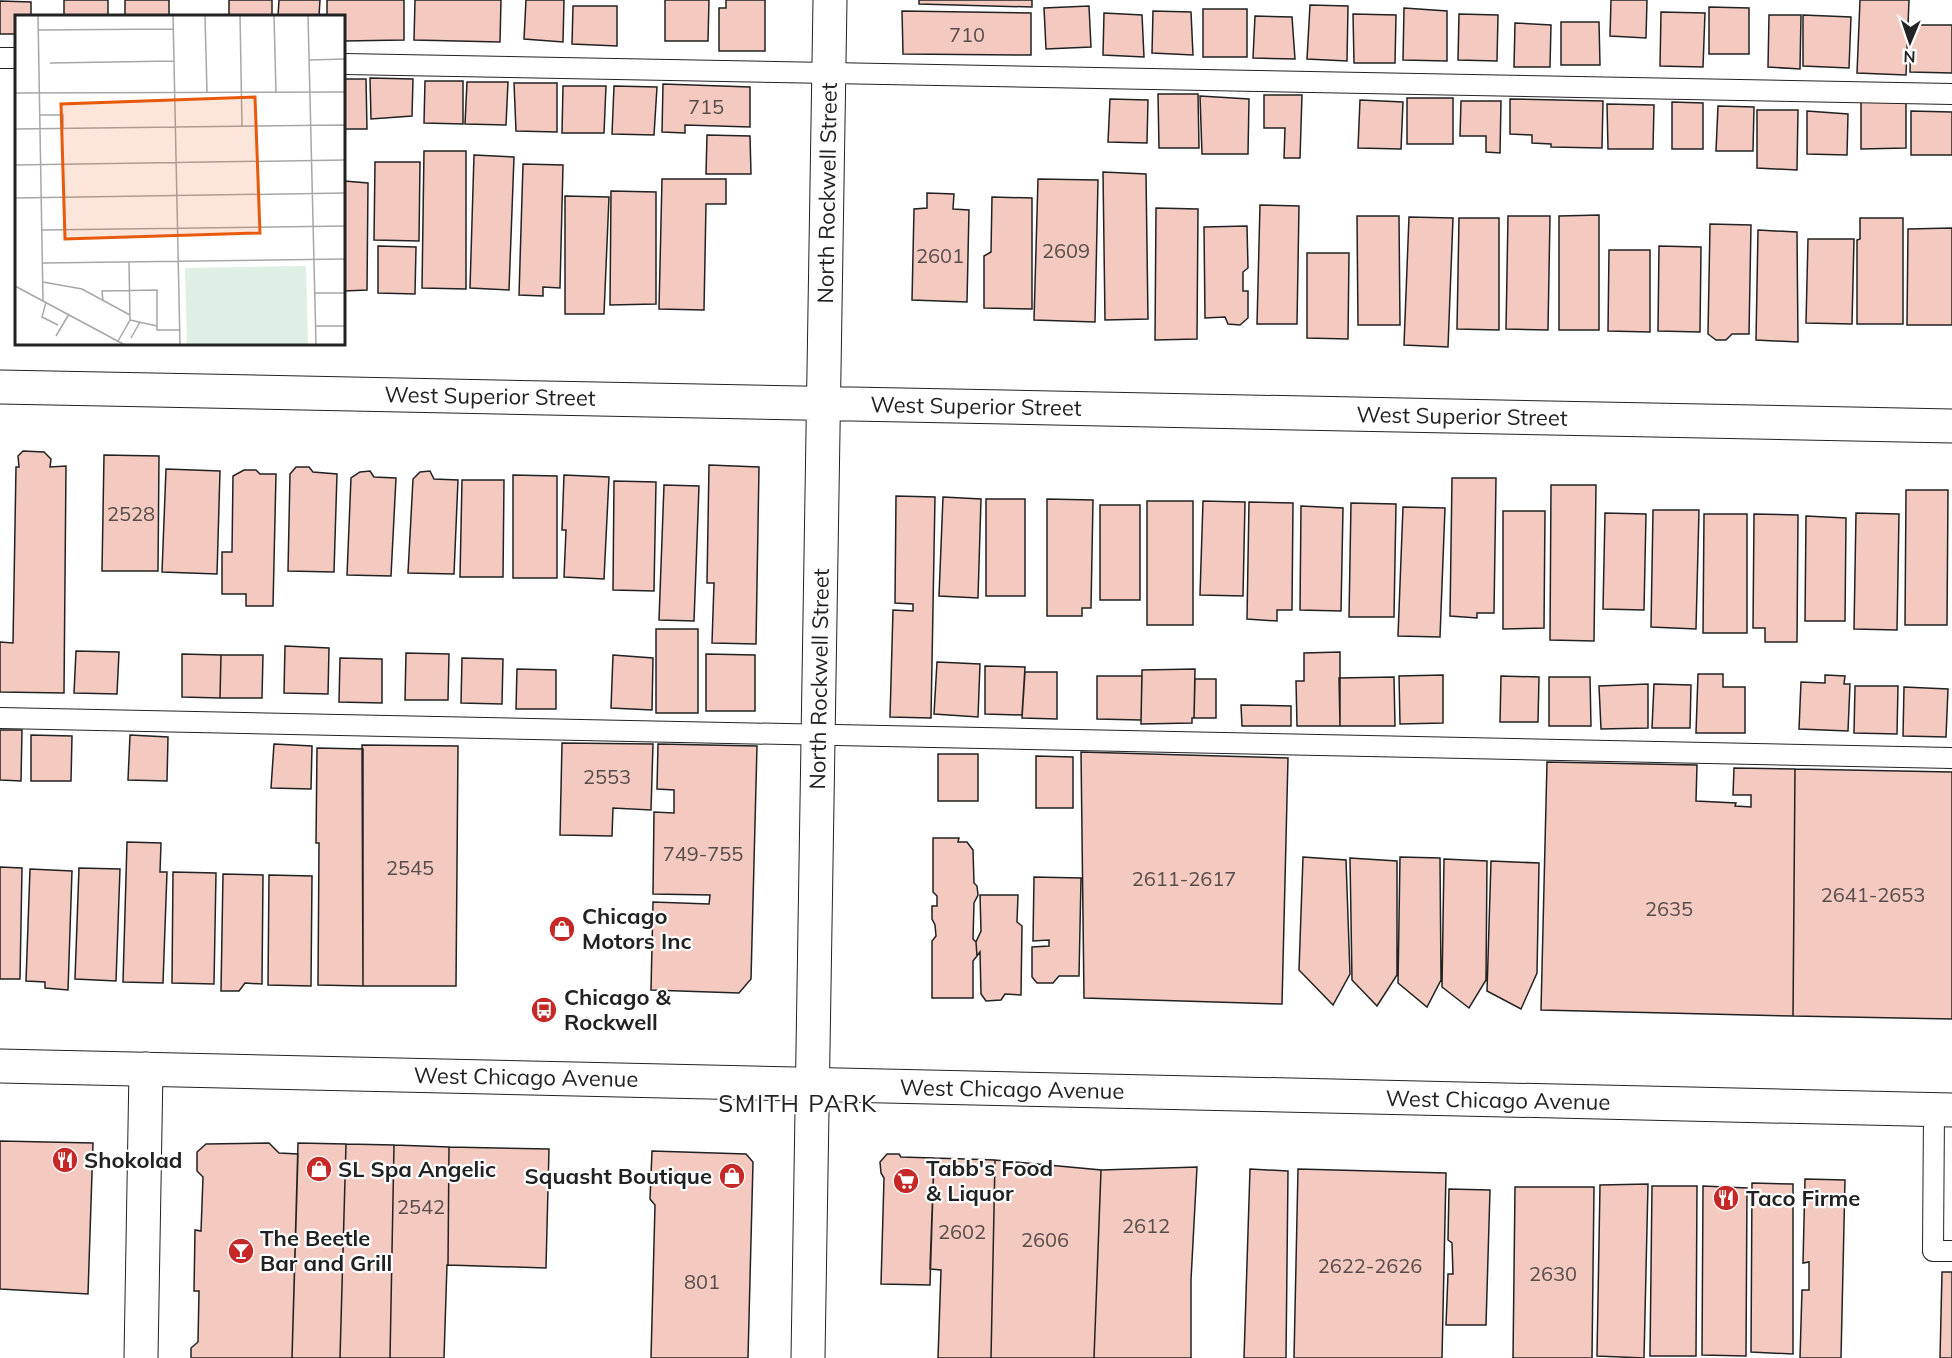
<svg xmlns="http://www.w3.org/2000/svg" width="1952" height="1358" viewBox="0 0 1952 1358" font-family="Mulish,sans-serif">
<style>
.building{fill:#f3c9c0;stroke:#222;stroke-width:1.5}
.lines{fill:none;stroke-linecap:round;stroke-linejoin:round}
.lane-casing{stroke:#222;stroke-width:22}
.street-casing{stroke:#222;stroke-width:35}
.secondary-casing{stroke:#222;stroke-width:35}
.lane{stroke:#fff;stroke-width:20}
.street{stroke:#fff;stroke-width:33}
.secondary{stroke:#fff;stroke-width:33}
.labels{text-anchor:middle;dominant-baseline:central;stroke-width:4.5;stroke-linejoin:round;paint-order:stroke}
.number-label{font-size:20px;fill:#564c4a}
.street-label{font-size:22px;fill:#222;stroke:#fff}
.poi-label{font-size:22px;font-weight:bold;fill:#222;stroke:#fff;text-anchor:start}
.neighbourhood-label{font-size:24px;letter-spacing:1.5px;fill:#222;stroke:#fff}
.inset-road{fill:none;stroke:#a7a7a7;stroke-width:1.5}
.view{fill:#e8590c;fill-opacity:0.15;stroke:#e8590c;stroke-width:3}
.inset-edge{fill:none;stroke:#222;stroke-width:3}
</style>
<rect width="100%" height="100%" fill="#fff"/>
<!-- building -->
<path class="building" d="M64,0H108V16H64Z
M125,0H169V16H125Z
M229,0H272V16H229Z
M279,0H320L319,16H278Z
M327,0H404V40L344,41V16H327Z
M415,0H501L500,42L414,40Z
M526,0H564L563,42L524,39Z
M665,0H709L708,41H665Z
M726,0H765V51H719V8H726Z
M919,0H1032V7L919,4Z
M1611,0H1647L1646,38L1610,36Z
M1860,0H1909L1906,75L1857,73Z
M0,1L31,2V16H16V34H0Z
M1310,5L1348,6L1347,61L1307,59Z
M573,6H617V46L572,44Z
M1089,6L1091,47L1046,49L1044,8Z
M1709,7L1749,8V54H1709Z
M1404,8L1447,11V61L1403,60Z
M1203,9H1247V57H1203Z
M902,11L1031,13V55L903,54Z
M1153,11L1191,12L1193,55L1152,53Z
M1661,12L1705,13L1703,67L1660,66Z
M1104,13L1142,15L1144,57L1103,55Z
M1353,14L1396,15L1395,63H1354Z
M1459,14L1498,15L1497,61L1458,60Z
M1769,15H1801L1800,69L1768,67Z
M1803,15L1851,17L1849,68L1803,66Z
M1255,16L1292,17L1295,59L1253,58Z
M1561,22H1599L1600,65H1561Z
M1515,23L1551,25L1550,67H1514Z
M1911,25H1952V73L1910,72Z
M370,78L413,79L412,116L371,119Z
M344,79H366L367,129H344Z
M425,81H463V124L424,123Z
M467,82H508L506,125L465,124Z
M514,83H557V132L516,131Z
M663,84L750,87V127L685,125V133L662,132Z
M563,86H606L604,133H562Z
M614,86L657,87L654,135L612,134Z
M1158,94H1198L1199,148H1159Z
M1264,95H1302L1300,158H1284L1285,128H1264Z
M1200,96L1249,99L1248,154H1202Z
M1407,98H1453V144H1407Z
M1110,99L1148,100L1147,143L1108,142Z
M1510,99L1603,101L1602,148L1551,147V144L1532,143V135L1510,134Z
M1360,100L1403,102L1401,149L1358,148Z
M1461,101H1501L1500,153L1486,152V136H1460Z
M1672,102L1703,103V149H1672Z
M1861,102H1906V148L1861,149Z
M1607,104L1654,105L1653,149H1608Z
M1718,106L1754,107L1753,151H1716Z
M1757,110H1798L1797,170L1757,168Z
M1807,111L1848,114L1847,155L1807,154Z
M1911,111L1952,112V155H1911Z
M707,135L750,136L751,174H706Z
M424,151H466V289L422,288Z
M474,155L514,157L509,290L470,288Z
M375,162H420L419,241L374,240Z
M523,164L563,165L560,288L543,287V296L519,295Z
M1103,172L1146,174L1148,319L1105,320Z
M662,179H726V204H706L704,310L659,309Z
M1038,179L1098,180L1095,322L1034,320Z
M344,181L368,183L367,290L344,291Z
M611,191L656,192V304L610,305Z
M927,193L954,194L953,209L969,210L967,302L912,300L914,209L927,208Z
M565,196L609,197L604,314H565Z
M992,197L1032,198V309L984,308V256L991,252Z
M1260,205L1299,206L1297,324H1257Z
M1156,208L1198,209L1197,339L1155,340Z
M1599,215V330H1559V216Z
M1357,216H1399L1400,325H1358Z
M1508,216H1550L1548,330L1506,329Z
M1409,217L1453,218L1448,347L1404,345Z
M1459,218H1499V330L1457,329Z
M1860,218H1903V324H1857V240L1860,239Z
M1710,224L1751,225L1749,334H1732L1726,340H1716L1708,334Z
M1247,226L1248,268L1243,272V291H1248V318L1240,325L1228,324L1225,317L1205,318L1204,227Z
M1952,228V325H1907L1908,229Z
M1758,230L1797,232L1798,342L1756,340Z
M1808,239H1854L1852,324L1806,323Z
M378,246L416,247L415,294L378,293Z
M1659,246L1701,247L1700,332L1658,331Z
M1609,250H1650V332L1608,331Z
M1307,253H1349L1348,339L1307,338Z
M23,451L44,452L51,459L50,467L66,466L64,693L0,692V642L13,643L16,467H19L18,456Z
M104,455L159,456L158,571H102Z
M709,465L759,467L756,644L712,643L714,583H707Z
M296,467H309L313,472L337,474L334,572L288,571L290,474Z
M166,469L220,471L217,574L162,572Z
M244,470H256L260,474H276L273,606H246V594H222V552H232L233,476Z
M370,471L374,477L396,478L391,576L347,575L351,478L360,472Z
M430,471L434,479L458,480L454,574L408,573L413,479L420,472Z
M513,475L557,476V578H513Z
M564,475L609,477L604,579L564,577L566,530H562Z
M1452,478H1496L1494,613H1477V618L1450,616Z
M462,480H504L503,577H460Z
M614,481L656,482L654,591L613,590Z
M664,485L699,486L694,621L659,620Z
M1551,485H1596L1594,641L1550,640Z
M1906,490H1948L1947,625H1905Z
M896,496L935,497L931,718L890,717L893,610L913,611V604L895,603Z
M943,497L981,499L978,598L939,596Z
M986,499H1025V596H986Z
M1047,499L1093,500L1091,608H1082V616H1047Z
M1147,501H1193V625H1147Z
M1203,501L1245,502L1243,596L1200,595Z
M1249,502L1293,503L1292,610H1277V621L1247,619Z
M1351,503L1396,504L1394,617H1349Z
M1100,505H1140V600H1100Z
M1301,506L1343,508L1341,611L1300,610Z
M1403,507L1445,508L1440,637L1398,636Z
M1653,510H1699L1696,629L1651,627Z
M1503,511H1545L1544,628L1503,629Z
M1605,513L1646,514L1644,610L1603,609Z
M1856,513L1899,514L1897,630L1854,629Z
M1704,514H1747V633H1703Z
M1754,514L1798,515L1797,642H1765V628H1753Z
M1806,516L1846,518L1845,621H1805Z
M656,629H698V713H656Z
M285,646L329,648L328,694L284,693Z
M76,651L119,652L117,694L74,693Z
M1340,652V726H1297L1296,681H1304V653Z
M406,653L449,654L448,700H405Z
M182,654L221,655L220,698L182,697Z
M706,654L755,655V711H706Z
M221,655H263L262,698H220Z
M613,655L653,658L652,710L611,708Z
M340,658L382,659V703L339,702Z
M462,658L503,659L502,704L461,703Z
M937,662L980,664L978,717L934,714Z
M985,666L1025,667L1022,715L985,714Z
M517,669L556,670V709H516Z
M1195,669L1194,718H1192V723L1141,724L1142,670Z
M1025,672H1057V719L1022,718Z
M1698,674H1723V687H1745V733H1696Z
M1443,675V723L1400,724L1399,676Z
M1825,675L1845,676L1844,684H1850L1848,731L1799,729L1801,682L1825,683Z
M1097,676H1142L1141,720L1097,719Z
M1501,676L1539,677L1538,722H1500Z
M1394,677L1395,726H1340L1339,678Z
M1549,677H1590L1591,726H1549Z
M1195,679H1216V718H1194Z
M1648,684V728L1601,729L1599,686Z
M1654,684L1691,685L1690,728H1652Z
M1855,686H1898L1897,734L1854,733Z
M1904,687L1948,689L1946,737L1903,736Z
M1241,705L1291,706V726H1242Z
M0,730H22L21,781L0,780Z
M31,735L72,736L71,781H31Z
M130,735L168,737L167,781L128,780Z
M562,743L653,744L651,810L613,808L612,836L560,835Z
M274,744L312,746L311,789L271,788Z
M658,744L757,746L751,979L739,993L651,990L653,902L709,904L710,895L653,894L654,812L674,813V790L657,789Z
M362,745L458,746L456,986H363Z
M317,748L363,749V986L318,985L319,843H316Z
M1081,752L1288,758L1282,1004L1084,998Z
M938,754H978V801H938Z
M1036,756L1073,757V808H1036Z
M1547,762L1697,765L1696,801L1736,803L1735,806L1751,807V795H1733L1734,768L1795,769L1793,1016L1541,1010Z
M1795,769L1952,772V1019L1793,1016Z
M933,838H959L958,842H967L973,850L974,883L977,886L978,895L974,903L973,939L976,942L977,956L973,961V998H932V941L936,936L935,925L932,919V906H937V896L933,892Z
M127,842L161,843L160,872H167L163,983L123,982Z
M1303,857L1346,860L1350,974L1333,1005L1299,970Z
M1400,857L1440,858L1441,980L1427,1007L1398,983Z
M1350,858L1397,861V975L1377,1006L1352,980Z
M1444,859L1487,861L1486,980L1469,1008L1442,987Z
M1491,861L1539,863L1537,973L1521,1009L1487,991Z
M0,867L22,868L20,979H0Z
M79,868L120,869L116,981L75,979Z
M30,869L72,871L68,990L45,988V982L26,981Z
M173,872L216,873L214,984L172,983Z
M223,874L263,875L262,984L245,983L239,991H221Z
M269,875L312,876L311,986L268,985Z
M1034,877L1081,878L1079,976H1059L1053,983H1037L1032,977V947L1049,946V940L1033,941Z
M980,895H1018L1017,922L1022,926L1021,995L1005,994L1001,1000L986,1001L981,994L980,952L977,956L976,942L981,931Z
M0,1141L93,1143L88,1294L0,1289Z
M269,1143L279,1153L298,1154L292,1358H191V1348L198,1342L199,1291H194L195,1230L201,1231L203,1177L197,1171V1152L206,1144Z
M298,1143L346,1144L340,1358H292Z
M346,1144L394,1145L390,1358H340Z
M394,1145L449,1147L448,1265H447L444,1358H390Z
M449,1147L549,1149L546,1268L448,1265Z
M652,1151L746,1154L753,1162L748,1358H651L655,1205L650,1199Z
M887,1154H899L901,1157L934,1158L930,1285L881,1284L884,1178L881,1173L880,1162Z
M934,1158L995,1160L991,1358H938L941,1270L930,1269Z
M995,1160L1101,1170L1094,1358H991Z
M1197,1167L1191,1280V1358H1094L1101,1170Z
M1250,1169L1288,1171L1286,1358H1244Z
M1298,1169L1446,1173L1442,1358H1294Z
M1805,1179L1845,1180L1841,1358H1800L1802,1290H1809V1262L1803,1263Z
M1752,1183L1793,1184V1354L1751,1352Z
M1648,1184L1644,1358L1597,1356L1600,1185Z
M1652,1186H1697L1696,1356H1650Z
M1703,1186L1747,1188L1746,1356L1702,1355Z
M1515,1187H1594L1592,1358H1513Z
M1449,1189L1490,1190L1486,1325H1446L1448,1274H1453L1452,1243L1448,1240Z
M1942,1272H1952V1358H1940Z"/>
<g class="lines">
<!-- lane casing -->
<g class="lane-casing">
<path id="lane" d="M0,58H16
M344,64L1952,94
M0,718L1952,758
M1934,1110L1933,1251H1952"/>
</g>
<!-- street casing -->
<g class="street-casing">
<path id="street" d="M0,387L1952,426
M141,1358L146,1069
M808,1358L830,0"/>
</g>
<!-- secondary casing -->
<g class="secondary-casing">
<path id="secondary" d="M0,1066L1952,1110"/>
</g>
<!-- lane -->
<use href="#lane" class="lane"/>
<!-- street -->
<use href="#street" class="street"/>
<!-- secondary -->
<use href="#secondary" class="secondary"/>
</g>
<!-- icons -->
<defs>
<g id="shop-disc" transform="scale(1.35)"><circle r="9.5" fill="#c62828" stroke="#fff"/><path d="M-5-2.5h2.3a2.7 3.5 0 0 1 5.4 0H5L5.5 6h-11ZM-1.5-2.5h3a1.5 2.3 0 0 0-3 0Z" fill="#fff"/></g>
<g id="bus-disc" transform="scale(1.35)"><circle r="9.5" fill="#c62828" stroke="#fff"/><path d="M-5-6H5V4H4V6H2V4H-2V6H-4V4H-5ZM-3.5-4V0h7V-4ZM-3.5 1.2v1.5H-2V1.2ZM2 1.2v1.5H3.5V1.2Z" fill="#fff"/></g>
<g id="restaurant-disc" transform="scale(1.35)"><circle r="9.5" fill="#c62828" stroke="#fff"/><path d="M-5-6h1v4h1v-4h1v4h1v-4h1v5L-1.5 .5V6h-2V.5L-5-1ZM5-6V6H3V1.5H1.5Q1.5-4 5-6Z" fill="#fff"/></g>
<g id="supermarket-disc" transform="scale(1.35)"><circle r="9.5" fill="#c62828" stroke="#fff"/><path d="M-6-5.5h2.5l.6 2H6L4.5 2H-2.5L-4.4-4H-6ZM-1.5 3.2a1.3 1.3 0 1 0 .1 0ZM3 3.2a1.3 1.3 0 1 0 .1 0Z" fill="#fff"/></g>
<g id="bar-disc" transform="scale(1.35)"><circle r="9.5" fill="#c62828" stroke="#fff"/><path d="M-6-5H6L.8 .8V4.5H3.5V6h-7V4.5H-.8V.8Z" fill="#fff"/></g>
</defs>
<g fill-rule="evenodd">
<use href="#shop-disc" x="562" y="929"/>
<use href="#bus-disc" x="544" y="1010"/>
<use href="#restaurant-disc" x="65" y="1160"/>
<use href="#shop-disc" x="319" y="1169"/>
<use href="#shop-disc" x="732" y="1176"/>
<use href="#supermarket-disc" x="906" y="1181"/>
<use href="#restaurant-disc" x="1726" y="1198"/>
<use href="#bar-disc" x="241" y="1251"/>
</g>
<g class="labels">
<!-- number labels -->
<g class="number-label">
<text x="967" y="34">710</text>
<text x="706" y="106">715</text>
<text x="1066" y="250">2609</text>
<text x="940" y="255">2601</text>
<text x="131" y="513">2528</text>
<text x="607" y="776">2553</text>
<text x="703" y="853">749-755</text>
<text x="410" y="867">2545</text>
<text x="1184" y="878">2611-2617</text>
<text x="1873" y="894">2641-2653</text>
<text x="1669" y="908">2635</text>
<text x="421" y="1206">2542</text>
<text x="1146" y="1225">2612</text>
<text x="962" y="1231">2602</text>
<text x="1045" y="1239">2606</text>
<text x="1370" y="1265">2622-2626</text>
<text x="1553" y="1273">2630</text>
<text x="702" y="1281">801</text>
</g>
<!-- street labels -->
<g class="street-label">
<text transform="translate(827 193) rotate(-89)">North Rockwell Street</text>
<text transform="translate(490 396) rotate(1)">West Superior Street</text>
<text transform="translate(976 406) rotate(1)">West Superior Street</text>
<text transform="translate(1462 416) rotate(1)">West Superior Street</text>
<text transform="translate(819 679) rotate(-89)">North Rockwell Street</text>
<text transform="translate(526 1077) rotate(1)">West Chicago Avenue</text>
<text transform="translate(1012 1089) rotate(1)">West Chicago Avenue</text>
<text transform="translate(1498 1100) rotate(1)">West Chicago Avenue</text>
</g>
<!-- poi labels -->
<g class="poi-label">
<text x="582" y="916">Chicago<tspan x="582" dy="25">Motors Inc</tspan></text>
<text x="564" y="997">Chicago &amp;<tspan x="564" dy="25">Rockwell</tspan></text>
<text x="84" y="1160">Shokolad</text>
<text x="926" y="1168">Tabb's Food<tspan x="926" dy="25">&amp; Liquor</tspan></text>
<text x="338" y="1169">SL Spa Angelic</text>
<text x="712" y="1176" text-anchor="end">Squasht Boutique</text>
<text x="1746" y="1198">Taco Firme</text>
<text x="260" y="1238">The Beetle<tspan x="260" dy="25">Bar and Grill</tspan></text>
</g>
<!-- neighbourhood labels -->
<g class="neighbourhood-label">
<text x="798" y="1103">SMITH PARK</text>
</g>
</g>
<!-- overview -->
<g transform="translate(15 15)">
<rect width="330" height="330" fill="#fff"/>
<path d="M291,251L293,330H172L170,253Z" fill="#e0efe3"/>
<path class="inset-road" d="M23,0L28,286M158,0L165,330M190,0L192,78M225,0L227,112M259,0L261,78M293,0L301,330M23,15L158,14M294,45L330,44M35,48L159,46M0,78L330,77M25,100H48V114M330,110V138M0,114L330,110M0,150L330,145M0,183L330,178M27,215L330,211M28,248L330,244M28,267L67,274L115,300M0,271L110,330M299,278H330M88,286L87,276L142,275V315H164M31,287L27,302L43,310M115,305L142,311M301,311H330M41,321L54,299M116,323L125,307M103,326L115,305L114,247"/>
<path class="view" d="M240,82L245,218L50,224L46,89Z"/>
<rect width="330" height="330" class="inset-edge"/>
</g>
<!-- north arrow -->
<g transform="translate(1910 42) rotate(182)" stroke="#ffffff" stroke-width="4.5" paint-order="stroke">
<path d="M0-4.5L10 22L0 15L-10 22Z" fill="#222222"/>
<text y="-9" font-size="16" font-weight="bold" text-anchor="middle" fill="#222222">N</text>
</g>
</svg>
